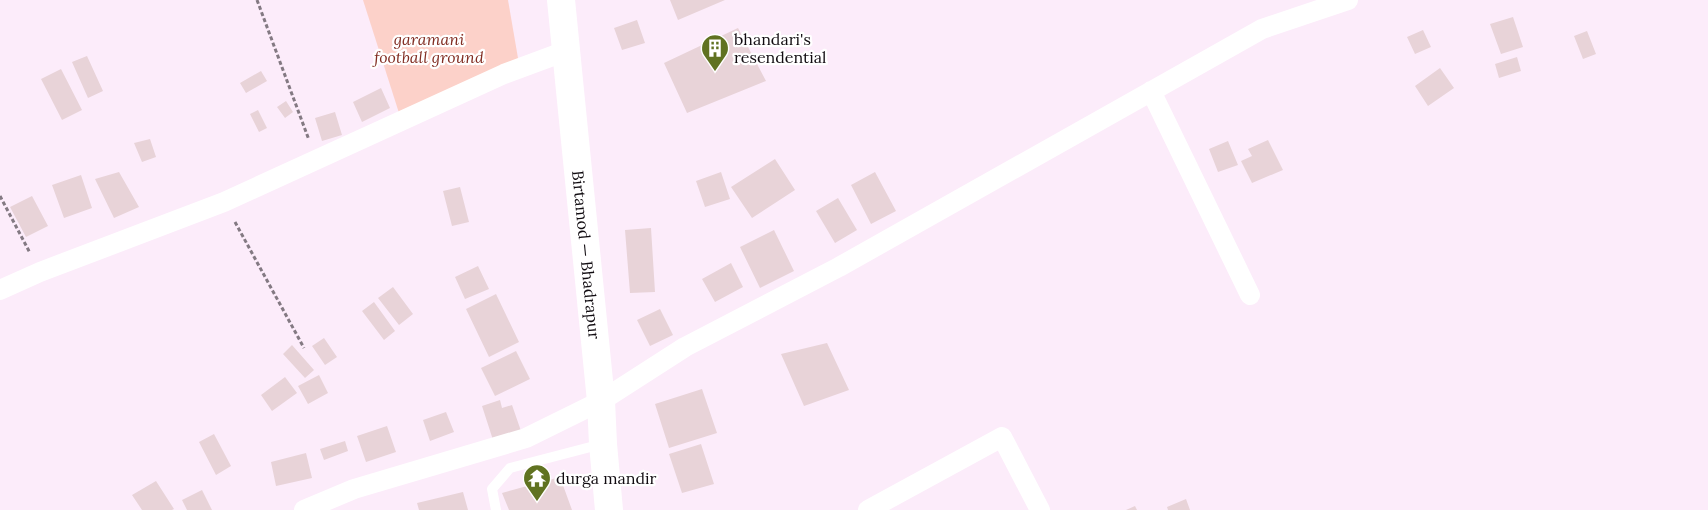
<svg xmlns="http://www.w3.org/2000/svg" width="1708" height="510" viewBox="0 0 1708 510" font-family="Lora,serif">
<style>
.green{fill:#fcd1c9}
.building{fill:#e8d3d8}
.lines{fill:none;stroke-linecap:round;stroke-linejoin:round}
.path{stroke:#837982;stroke-width:3;stroke-dasharray:4 2.5;stroke-linecap:butt}
.lane{stroke:#fff;stroke-width:10}
.street{stroke:#fff;stroke-width:20}
.primary{stroke:#fff;stroke-width:28}
.labels{text-anchor:middle;dominant-baseline:central;stroke-width:4.5;stroke-linejoin:round;paint-order:stroke}
.park-label{font-size:16px;font-style:italic;fill:#812c21;stroke:#fff}
.poi-label{font-size:16px;fill:#110c11;stroke:#fff;text-anchor:start}
.street-label{font-size:16px;fill:#110c11;stroke:#fff}
</style>
<rect width="100%" height="100%" fill="#fcecfa"/>
<!-- green -->
<path class="green" d="M363,0H508L519,64L399,113Z"/>
<!-- building -->
<path class="building" d="M670,0H725L678,20Z
M1513,17L1523,47L1501,54L1490,24Z
M637,20L645,43L622,50L614,28Z
M738,28L766,81L687,113L664,63Z
M1423,30L1431,47L1415,54L1407,37Z
M1587,31L1596,54L1583,59L1574,36Z
M87,56L103,91L88,98L72,62Z
M1517,57L1521,71L1499,78L1495,64Z
M1440,68L1454,88L1428,106L1415,86Z
M61,69L82,110L62,120L41,79Z
M261,71L267,81L246,93L240,83Z
M381,88L390,108L362,122L353,102Z
M286,101L293,112L285,118L277,107Z
M258,110L267,128L259,132L250,114Z
M335,112L342,135L322,141L315,118Z
M150,139L156,157L142,162L134,143Z
M1268,140L1283,170L1252,183L1241,161L1252,156L1248,149Z
M1228,141L1238,165L1218,172L1209,149Z
M775,159L795,190L752,218L731,187Z
M119,172L139,207L114,218L95,179Z
M721,172L730,199L705,207L696,181Z
M875,172L896,211L871,224L851,185Z
M81,175L92,208L64,218L52,185Z
M460,187L469,222L452,226L443,191Z
M32,196L48,226L26,237L10,207Z
M838,198L857,230L835,243L816,211Z
M651,228L655,292L630,293L625,230Z
M774,230L794,271L760,288L740,247Z
M731,263L743,287L715,302L702,279Z
M478,266L489,289L465,299L455,277Z
M393,287L413,314L399,325L378,298Z
M496,294L519,342L489,357L466,309Z
M374,302L395,331L384,340L362,311Z
M660,309L673,335L650,346L637,320Z
M324,338L337,357L325,365L312,346Z
M827,343L849,390L804,406L781,354Z
M292,345L314,370L305,378L283,354Z
M516,351L530,379L495,396L481,368Z
M319,375L328,393L308,404L298,386Z
M285,377L297,393L272,411L261,395Z
M702,389L717,433L669,448L655,404Z
M500,400L502,408L512,405L521,431L493,440L482,406Z
M446,412L454,432L430,441L423,420Z
M387,426L396,452L366,462L357,436Z
M214,434L231,466L216,475L199,442Z
M345,441L348,451L324,460L320,449Z
M701,444L714,484L682,493L669,454Z
M306,453L312,478L276,486L271,462Z
M560,477L572,510H509L502,493Z
M156,481L174,509L172,510H142L132,495Z
M202,490L212,510H187L182,500Z
M463,492L468,510H419L417,503Z
M1186,499L1190,510H1168L1167,507Z
M1135,506L1137,510H1126Z"/>
<g class="lines">
<!-- path -->
<path class="path" d="M257,0L309,140
M0,196L30,253
M235,222L304,348"/>
<!-- lane -->
<path class="lane" d="M496,510L492,489L510,468L602,444"/>
<!-- street -->
<path class="street" d="M1151,91L1250,295
M0,290L40,272L224,202L504,74L566,51
M304,510L354,489L526,438L601,401L685,347L839,267L1262,29L1348,0
M868,510L1002,437L1040,510"/>
<!-- primary -->
<path class="primary" id="s1" d="M561,0L601,401L603,444L609,510"/>
</g>
<!-- icons -->
<defs>
<g id="building-pin" transform="scale(1.4375)"><path d="M0 17L-7.5 6A9.5 9.5 0 1 1 7.5 6Z" fill="#607221" stroke="#fff"/><path d="M-4-6H4V6H1V3H-1V6H-4ZM-2.5-4.3h1.7v1.8h-1.7ZM.8-4.3h1.7v1.8H.8ZM-2.5-1h1.7V.8h-1.7ZM.8-1h1.7V.8H.8Z" fill="#fff"/></g>
<g id="temple-pin" transform="scale(1.4375)"><path d="M0 17L-7.5 6A9.5 9.5 0 1 1 7.5 6Z" fill="#607221" stroke="#fff"/><path d="M0-6L5-2H3V0L6.5 2.5H4V6H1.5V3h-3V6H-4V2.5H-6.5L-3 0V-2H-5Z" fill="#fff"/></g>
</defs>
<g fill-rule="evenodd">
<use href="#building-pin" x="715" y="48"/>
<use href="#temple-pin" x="537" y="478"/>
</g>
<g class="labels">
<!-- park labels -->
<g class="park-label">
<text x="429" y="39">garamani<tspan x="429" dy="18">football ground</tspan></text>
</g>
<!-- poi labels -->
<g class="poi-label">
<text x="734" y="39">bhandari's<tspan x="734" dy="18">resendential</tspan></text>
<text x="556" y="478">durga mandir</text>
</g>
<!-- street labels -->
<g class="street-label">
<text stroke="none"><textPath href="#s1" startOffset="256">Birtamod — Bhadrapur</textPath></text>
</g>
</g>
</svg>
